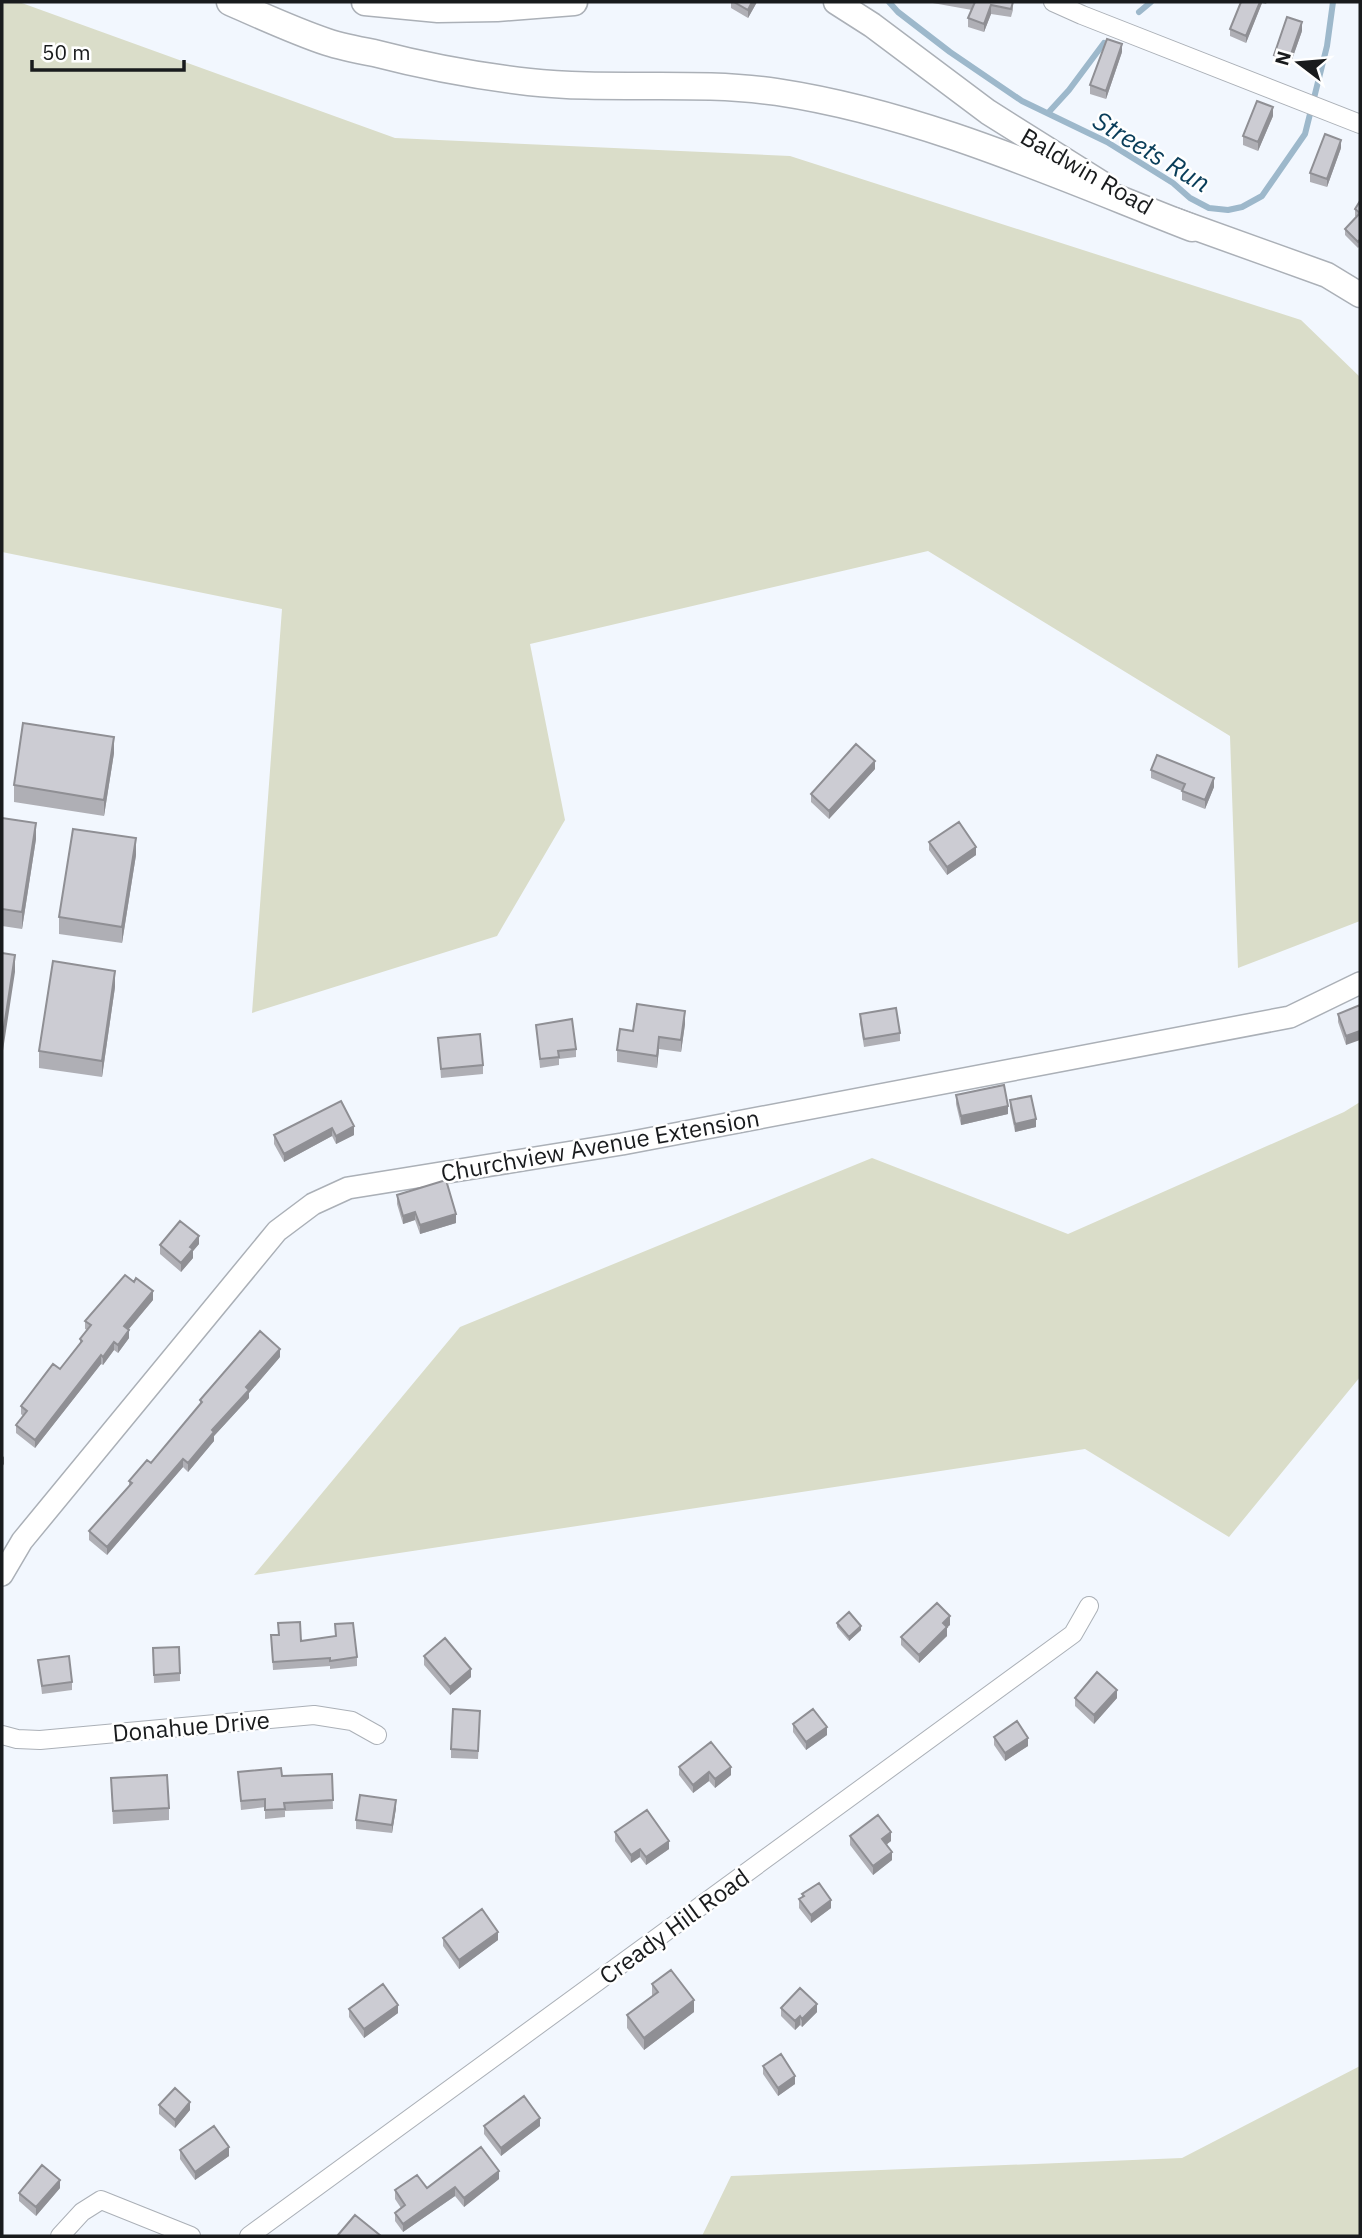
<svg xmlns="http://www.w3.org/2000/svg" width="1362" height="2238" viewBox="0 0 1362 2238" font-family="'IBM Plex Sans',sans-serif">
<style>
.green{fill:#daddc9}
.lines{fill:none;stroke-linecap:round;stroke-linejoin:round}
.stream{stroke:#9db8cb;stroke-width:6}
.minor-casing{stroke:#abb0b7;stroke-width:20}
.tertiary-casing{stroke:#abb0b7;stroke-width:24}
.secondary-casing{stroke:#abb0b7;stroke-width:27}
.primary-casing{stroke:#abb0b7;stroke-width:29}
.minor{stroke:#fff;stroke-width:18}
.tertiary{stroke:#fff;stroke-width:21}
.secondary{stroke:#fff;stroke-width:24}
.primary{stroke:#fff;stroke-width:26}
.wall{fill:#afafb5}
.shaded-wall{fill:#8f8f94}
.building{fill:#ccccd3;stroke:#8f8f94;stroke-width:2}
.labels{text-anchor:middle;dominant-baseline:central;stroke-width:5;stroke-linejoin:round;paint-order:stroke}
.street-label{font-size:24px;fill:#191b1d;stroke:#fff}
.water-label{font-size:26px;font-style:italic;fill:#093d59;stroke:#fff}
</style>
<rect width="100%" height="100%" fill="#f2f7fe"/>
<!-- green -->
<path class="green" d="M2,2H19L395,138L790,156L1301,320L1360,377V921L1238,968L1230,736L928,551L530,644L565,820L497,936L252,1013L282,609L2,552Z
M1360,1102V1377L1229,1537L1085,1449L254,1575L460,1327L872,1158L1068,1234L1344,1112Z
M1360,2066V2236H702L731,2176L1182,2158Z"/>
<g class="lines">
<!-- stream -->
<path class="stream" d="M889,2L898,12L950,52L1022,101L1107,142L1173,183L1190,198L1209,208L1228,210L1242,207L1262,196L1305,134L1327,46L1333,2
M1139,12L1151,2
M1048,113L1069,90L1104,43"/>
<!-- minor casing -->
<g class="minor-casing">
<path id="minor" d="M1053,2L1082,15L1360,124
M2,1735L17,1739L40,1740L314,1715L352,1721L377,1735
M60,2236L82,2212L101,2200L191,2236
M249,2236L1073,1634L1089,1606"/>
</g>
<!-- tertiary casing -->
<g class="tertiary-casing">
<path id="tertiary" d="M2,1575L22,1541L277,1231L313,1204L348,1188L622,1144L1290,1017L1360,983"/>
</g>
<!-- secondary casing -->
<g class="secondary-casing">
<path id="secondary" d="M836,2L872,25L988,112L1104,185
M1174,220L1327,275L1360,295"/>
</g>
<!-- primary casing -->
<g class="primary-casing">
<path id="primary" d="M230,2C262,16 294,31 327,42C342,47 358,50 374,53C424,66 477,76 529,82C611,91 695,80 777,92C922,114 1056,175 1192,228
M365,2L438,9L497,8L574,2"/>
</g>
<!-- minor -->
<use href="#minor" class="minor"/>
<!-- tertiary -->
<use href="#tertiary" class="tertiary"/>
<!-- secondary -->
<use href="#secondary" class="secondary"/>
<!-- primary -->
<use href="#primary" class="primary"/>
</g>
<!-- wall -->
<path class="wall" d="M731,2H757L748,18L731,8Z
M927,2H1013V10L1011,17L991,14L984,32L968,27V18L972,10Z
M1241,2H1267L1266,4L1262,3L1246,43L1230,36V29Z
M1302,31L1289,68L1274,63V55Z
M1122,52L1106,99L1090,94V85Z
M1273,116L1258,151L1243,145V136Z
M1341,148L1327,187L1310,182V173Z
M1360,201V246L1358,248L1345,235V229L1356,217L1355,216V209Z
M114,753L104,816L14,802V785Z
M875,769L829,819L811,802V794Z
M1151,770L1214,787L1205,809L1182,800V791L1151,778Z
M2,818L36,839L22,929L2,926Z
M929,842L976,855L947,875L929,850Z
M136,855L122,943L59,934V917Z
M115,987L102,1077L39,1068V1051Z
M1360,1005L1346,1045L1338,1022V1014Z
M860,1014L900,1033V1041L864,1047L860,1022Z
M685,1024L681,1052L659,1049L657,1068L617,1062V1050L633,1031Z
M536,1025L576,1049V1057L559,1059V1065L540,1068Z
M438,1038L483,1065V1074L441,1078Z
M956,1095L1008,1114L961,1125L956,1104Z
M1010,1100L1036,1127L1015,1132L1010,1108Z
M341,1101L354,1135L336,1144L332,1136L284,1162L274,1144V1135Z
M397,1195L456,1223L420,1234L415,1220L403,1224L397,1204Z
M199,1244L193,1251V1258L181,1272L160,1254V1245Z
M153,1300L128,1329L129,1338L118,1353L114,1350L103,1365L101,1364L35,1448L16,1433V1425L23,1416L21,1414V1406L60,1369L80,1344V1339L87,1330L85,1329V1321Z
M280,1357L249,1393V1398L214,1436V1441L188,1472L183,1467L107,1555L89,1540V1531L129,1486V1481L151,1463L200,1404V1400Z
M278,1623L301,1641L357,1657V1666L330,1669V1666L273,1670L271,1635H279Z
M837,1623L861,1630L849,1641L837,1627Z
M950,1625L947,1627V1636L919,1663L901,1645V1637Z
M424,1656L471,1677L450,1695L424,1665Z
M153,1657L180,1673V1681L154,1683Z
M38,1660L72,1682V1690L42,1694Z
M1075,1698H1117L1094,1724L1075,1706Z
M480,1719L478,1759L451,1758V1749Z
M793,1724L827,1735L806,1750L793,1732Z
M994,1737L1028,1746L1005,1761L994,1745Z
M679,1767L731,1775L715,1788L709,1781L693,1793L679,1775Z
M238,1772L282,1776L332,1774L333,1809L285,1811V1817L265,1819V1807L241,1810Z
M111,1778L169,1808V1820L113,1824Z
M396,1808L392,1833L356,1829V1820Z
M615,1832L669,1849L646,1865L640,1857L631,1863L615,1841Z
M850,1836L891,1841L887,1844L892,1860L873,1875L850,1845Z
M802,1894L831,1908L811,1923L799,1908V1899L802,1897Z
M443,1938L498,1940L459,1969L443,1946Z
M652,1984L694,2012L644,2050L627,2028V2015L652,1996Z
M781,2008L817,2012L802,2027L800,2025L795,2030L781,2016Z
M349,2009L398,2013L364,2038L349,2017Z
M763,2066L795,2084L778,2096L763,2074Z
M159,2105L190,2110L175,2128L159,2114Z
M484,2126H540L501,2156L484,2134Z
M180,2150L229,2156L195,2180L180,2159Z
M499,2179L464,2207L455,2196L403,2232L395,2221V2213L401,2208L395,2199V2190L427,2188Z
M60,2188L36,2216L19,2201V2193Z"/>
<!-- shaded-wall -->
<path class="shaded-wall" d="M752,2H757L748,18V10Z
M1260,2H1262V3L1246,43V36Z
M991,5V14L984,32V24Z
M1302,22V31L1289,68V60Z
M1122,44V52L1106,99V91Z
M1273,107V116L1258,151V142Z
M1341,140V148L1327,187V179Z
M114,737V753L104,816V800Z
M875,761V769L829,819V811Z
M1214,778V787L1205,809V800Z
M36,823V839L22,929V912Z
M136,838V855L122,943V927Z
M976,847V855L947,875V867Z
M15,955V972L2,1057V1040Z
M115,971V987L102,1077V1061Z
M685,1011V1024L681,1052V1040Z
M1360,1031V1040L1346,1045V1036Z
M659,1037V1049L657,1068V1056Z
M1008,1106V1114L961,1125V1116Z
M1036,1119V1127L1015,1132V1124Z
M354,1126V1135L336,1144V1136Z
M332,1128V1136L284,1162V1154Z
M415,1212V1220L403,1224V1216Z
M456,1214V1223L420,1234V1225Z
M199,1236V1244L193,1251V1258L181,1272V1263L190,1247Z
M153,1291V1300L124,1335V1326Z
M129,1330V1338L118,1353V1345Z
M114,1342V1350L103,1365V1357Z
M280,1349V1357L249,1393V1398L214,1436V1441L188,1472V1463L212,1430L246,1387Z
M101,1355V1364L35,1448V1440Z
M4,1456V1464L2,1467V1459Z
M183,1459V1467L107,1555V1547Z
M950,1616V1625L943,1631V1623Z
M861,1626V1630L849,1641V1637Z
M947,1627V1636L919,1663V1655Z
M471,1669V1677L450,1695V1687Z
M1117,1690V1698L1094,1724V1715Z
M827,1727V1735L806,1750V1742Z
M1028,1738V1746L1005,1761V1753Z
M731,1767V1775L715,1788V1779Z
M709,1772V1781L693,1793V1785Z
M396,1800V1808L392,1833V1825Z
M891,1832V1841L882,1848V1839Z
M669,1841V1849L646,1865V1857Z
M640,1849V1857L631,1863V1855Z
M892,1852V1860L873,1875V1866Z
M831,1900V1908L811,1923V1915Z
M498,1932V1940L459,1969V1960Z
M694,2000V2012L644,2050V2038Z
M817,2004V2012L802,2027V2019Z
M398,2005V2013L364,2038V2029Z
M800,2016V2025L795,2030V2021Z
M795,2076V2084L778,2096V2088Z
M190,2102V2110L175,2128V2120Z
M540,2118V2126L501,2156V2148Z
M229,2147V2156L195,2180V2172Z
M499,2171V2179L464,2207V2198Z
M60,2180V2188L36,2216V2207Z
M455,2187V2196L403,2232V2224Z"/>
<!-- building -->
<path class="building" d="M734,2H752L748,10Z
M972,2H1013L1011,9L991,5L984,24L968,18L975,2Z
M1241,2H1260L1246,36L1230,29Z
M1287,17L1302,22L1289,60L1274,55Z
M1107,39L1122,44L1106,91L1090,85Z
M1257,101L1273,107L1258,142L1243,136Z
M1325,134L1341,140L1327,179L1310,173Z
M1360,201V239L1358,242L1345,229L1360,213L1355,209Z
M23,723L114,737L104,800L14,785Z
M856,744L875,761L829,811L811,794Z
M1157,755L1214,778L1205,800L1182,791L1185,784L1151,770Z
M2,818L36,823L22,912L2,909Z
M959,822L976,847L947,867L929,842Z
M73,829L136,838L122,927L59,917Z
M2,953L15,955L2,1040Z
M53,961L115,971L102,1061L39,1051Z
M637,1004L685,1011L681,1040L659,1037L657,1056L617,1050L620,1029L633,1031Z
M1360,1005V1031L1346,1036L1338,1014Z
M896,1008L900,1033L864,1039L860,1014Z
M572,1019L576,1049L558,1051L559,1057L540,1059L536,1025Z
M480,1034L483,1065L441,1069L438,1038Z
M1004,1085L1008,1106L961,1116L956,1095Z
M1031,1096L1036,1119L1015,1124L1010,1100Z
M341,1101L354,1126L336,1136L332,1128L284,1154L274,1135Z
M446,1180L456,1214L420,1225L415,1212L403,1216L397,1195Z
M180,1221L199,1236L190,1247L193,1249L181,1263L160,1245Z
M125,1275L134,1282L136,1278L153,1291L124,1326L129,1330L118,1345L114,1342L103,1357L101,1355L35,1440L16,1425L27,1411L21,1406L53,1364L60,1369L82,1341L80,1339L91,1325L85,1321Z
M260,1331L280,1349L246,1387L249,1390L212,1430L214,1432L188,1463L183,1459L107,1547L89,1531L132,1483L129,1481L147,1460L151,1463L202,1402L200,1400Z
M937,1603L950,1616L943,1623L947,1627L919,1655L901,1637Z
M849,1612L861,1626L849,1637L837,1623Z
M300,1622L301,1641L336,1636L335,1624L353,1623L357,1657L330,1661V1658L273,1662L271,1635H279L278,1623Z
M445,1638L471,1669L450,1687L424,1656Z
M179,1647L180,1673L154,1675L153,1648Z
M69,1656L72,1682L42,1686L38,1660Z
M1097,1672L1117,1690L1094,1715L1075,1698Z
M453,1709L480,1711L478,1751L451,1749Z
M813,1709L827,1727L806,1742L793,1724Z
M1017,1721L1028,1738L1005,1753L994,1737Z
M711,1742L731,1767L715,1779L709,1772L693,1785L679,1767Z
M281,1768L282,1776L332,1774L333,1800L284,1803L285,1809L265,1810V1799L241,1801L238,1772Z
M167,1775L169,1808L113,1811L111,1778Z
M360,1795L396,1800L392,1825L356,1820Z
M647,1810L669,1841L646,1857L640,1849L631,1855L615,1832Z
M878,1815L891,1832L882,1839L892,1852L873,1866L850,1836Z
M819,1883L831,1900L811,1915L799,1899L804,1896L802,1894Z
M482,1909L498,1932L459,1960L443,1938Z
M671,1970L694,2000L644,2038L627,2015L658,1992L652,1984Z
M383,1984L398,2005L364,2029L349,2009Z
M800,1988L817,2004L802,2019L800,2016L795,2021L781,2008Z
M781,2054L795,2076L778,2088L763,2066Z
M175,2088L190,2102L175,2120L159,2105Z
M524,2096L540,2118L501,2148L484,2126Z
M214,2126L229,2147L195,2172L180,2150Z
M481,2147L499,2171L464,2198L455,2187L403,2224L395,2213L405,2205L395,2190L417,2175L427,2188Z
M42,2165L60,2180L36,2207L19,2193Z
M355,2215L381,2236H340L338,2235Z"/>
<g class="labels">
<!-- street labels -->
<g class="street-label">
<text transform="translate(1087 171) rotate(30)">Baldwin Road</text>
<text transform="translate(600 1145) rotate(-10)">Churchview Avenue Extension</text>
<text transform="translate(191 1726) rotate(-5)">Donahue Drive</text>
<text transform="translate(674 1926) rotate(-36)">Cready Hill Road</text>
</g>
<!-- water labels -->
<g class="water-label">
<text transform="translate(1152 151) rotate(31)">Streets Run</text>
</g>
</g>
<!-- border -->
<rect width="1362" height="2238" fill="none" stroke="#191b1d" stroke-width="7"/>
<!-- north arrow -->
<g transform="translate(1299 63) rotate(286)" stroke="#ffffff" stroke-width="5" paint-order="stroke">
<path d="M0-5L12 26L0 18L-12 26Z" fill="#191b1d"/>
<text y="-10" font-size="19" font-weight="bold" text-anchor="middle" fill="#191b1d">N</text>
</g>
<!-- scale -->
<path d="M32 60v10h152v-10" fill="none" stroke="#191b1d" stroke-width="3.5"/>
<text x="42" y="60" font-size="21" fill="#191b1d" stroke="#ffffff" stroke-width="5" paint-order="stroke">50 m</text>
</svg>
